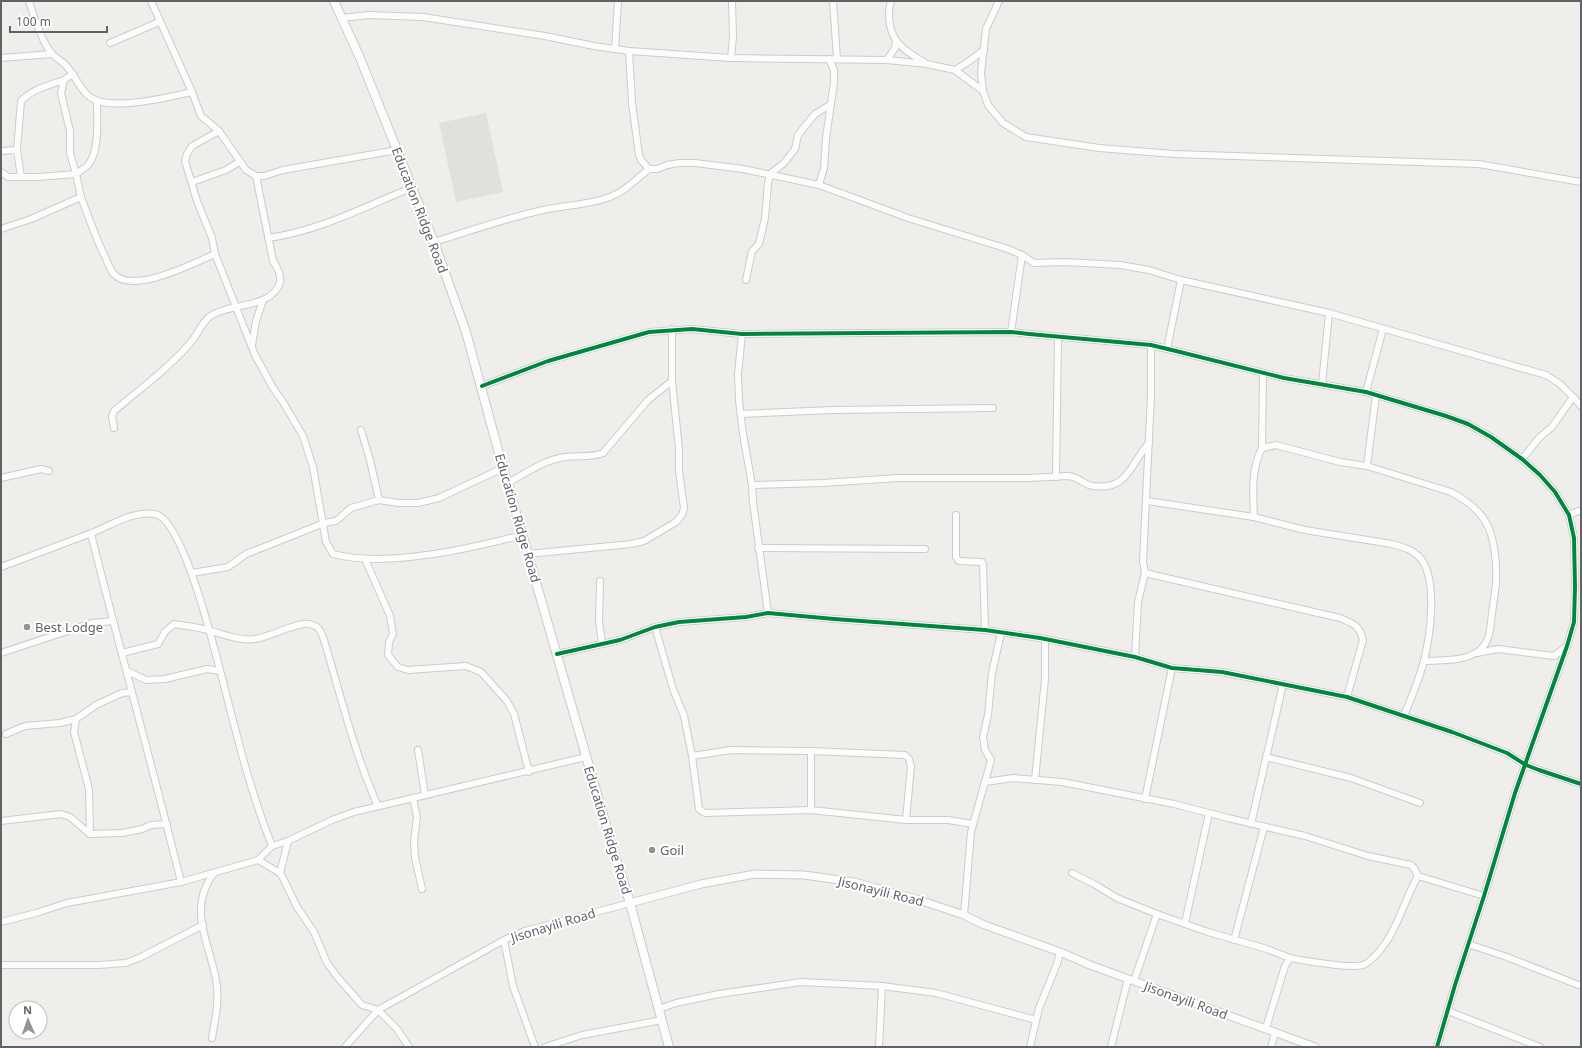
<svg xmlns="http://www.w3.org/2000/svg" width="1582" height="1048" font-family="'Noto Sans',sans-serif">
	<style>
		.education { fill: #e2e0da }
		.lines { fill: none; stroke-linecap: round; stroke-linejoin: round }
		.minor-casing { stroke: #cbcccc; stroke-width: 8 }
		.tertiary-casing { stroke: #cbcccc; stroke-width: 9 }
		.secondary-casing { stroke: #cacacb; stroke-width: 10 }
		.minor { stroke: #fdfcfc; stroke-width: 6 }
		.tertiary { stroke: #fdfcfc; stroke-width: 7 }
		.secondary { stroke: #fdfcfc; stroke-width: 8 }
		.cycleway-casing { stroke: #fff; stroke-width: 6 }
		.cycleway { stroke: #00873e; stroke-width: 4 }
		.poi-dot { fill: #919496; stroke: #fff; stroke-width: 1.5 }
		.labels { text-anchor: middle; stroke-width: 4; stroke-linejoin: round; paint-order: stroke }
		.street-label { font-size: 13px; fill: #5f6368; stroke: #fff }
		.poi-label { font-size: 13px; fill: #5f6368; stroke: #fff; text-anchor: start }
	</style>
	<rect width="100%" height="100%" fill="#efeeea"/>
	<polygon class="education" points="486,113 503,192 456,202 439,123"/>
	<g class="lines">
		<defs>
			<g id="minor">
				<path d="M 29,1 C 33,15 43,44 52,54 C 57,59 64,62 68,68 C 76,77 80,90 90,97 C 110,112 169,97 192,92"/>
				<polyline points="151,1 192,92 201,116 219,131 246,170 256,176 264,176 283,170 397,150"/>
				<polyline points="833,1 837,59"/>
				<path d="M 891,1 C 887,13 889,30 896,40 C 902,50 916,57 925,63"/>
				<polyline points="999,1 986,29 981,73 983,91 988,105 1003,123 1026,137 1099,148 1174,154 1479,164 1581,182"/>
				<polyline points="342,18 368,15 423,17 545,36 594,46 629,51 731,58 887,60 927,64 955,70 983,91"/>
				<polyline points="110,43 159,22"/>
				<polyline points="615,49 618,1"/>
				<polyline points="629,51 632,103 639,155 641,160 649,169"/>
				<polyline points="1,58 52,54"/>
				<polyline points="731,58 733,36 732,1"/>
				<polyline points="887,60 895,48 896,41"/>
				<polyline points="955,70 968,62 984,50"/>
				<path d="M 219,131 L 192,146 L 187,154 L 185,161 L 197,201 L 212,238 L 215,254 L 255,355 L 273,388 L 283,402 L 303,436 L 313,467 L 326,542 L 333,554 C 348,558 363,559 378,559 C 428,558 475,547 523,535"/>
				<polyline points="1,151 17,150"/>
				<polyline points="1,172 8,177 38,177 76,174 70,153 70,131 61,93 64,80 73,74"/>
				<path d="M 21,177 L 17,150 L 21,101 C 32,89 50,85 64,80"/>
				<polyline points="192,182 226,170 239,162"/>
				<polyline points="819,185 824,168 826,138 834,83 834,70 829,59"/>
				<path d="M 81,197 L 76,174 C 80,171 85,168 88,165 C 100,151 97,118 97,101"/>
				<path d="M 1,229 L 31,219 L 81,197 C 89,218 96,239 106,259 C 108,263 110,269 113,273 C 131,296 194,263 215,254"/>
				<path d="M 268,238 C 319,231 364,207 411,188"/>
				<path d="M 434,242 C 470,231 506,218 543,210 C 565,205 589,205 610,197 C 626,191 636,179 649,169 L 657,169 L 667,165 L 680,163 L 695,163 L 743,169 L 819,185 L 908,218 L 1008,249 L 1022,255 L 1011,332"/>
				<polyline points="1022,255 1034,263 1065,262 1120,265 1149,270 1181,280"/>
				<polyline points="746,280 752,251 759,244 765,218 768,183 770,174 784,163 795,149 798,135 815,114 830,105"/>
				<polyline points="742,334 738,374 739,401 743,434 752,485 753,502 768,613"/>
				<polyline points="252,345 256,321 263,300"/>
				<polyline points="1167,349 1181,280 1329,313 1546,375 1560,384 1573,397 1552,427 1539,438 1522,459"/>
				<polyline points="1322,384 1329,313"/>
				<polyline points="482,386 548,361 649,332 692,329 742,334 1011,332 1029,334 1151,345 1176,351 1284,378 1366,392 1446,416 1468,424 1491,437 1522,459 1540,475 1555,492 1569,515 1574,538 1575,587 1574,622 1567,646 1515,793 1484,896 1455,985 1437,1047"/>
				<polyline points="1366,392 1383,329"/>
				<polyline points="1573,397 1581,406"/>
				<polyline points="741,414 833,410 993,408"/>
				<path d="M 114,428 L 112,416 L 114,411 C 140,389 169,368 191,342 C 198,334 201,324 209,317 C 225,305 257,307 271,295 C 285,284 281,273 273,261 L 256,176"/>
				<polyline points="361,430 370,460 379,500"/>
				<polyline points="1262,448 1263,373"/>
				<polyline points="1367,466 1376,395"/>
				<polyline points="1056,477 1058,337"/>
				<polyline points="1,478 41,469 49,471"/>
				<path d="M 508,483 C 526,473 544,460 565,457 C 578,455 591,458 603,453 L 648,400 L 672,381"/>
				<path d="M 752,485 L 823,483 L 898,478 L 1029,478 L 1067,476 C 1078,476 1084,485 1093,486 C 1128,491 1130,464 1149,443"/>
				<path d="M 1147,501 L 1254,517 L 1305,530 L 1392,544 C 1403,547 1414,550 1421,559 C 1438,581 1430,636 1424,661 C 1419,680 1411,698 1404,716"/>
				<polyline points="956,515 956,557 959,561 982,562 983,564 985,630"/>
				<polyline points="1569,515 1581,510"/>
				<path d="M 1254,517 C 1253,493 1251,469 1262,448 L 1276,445 L 1340,462 L 1367,466 L 1451,492 C 1463,498 1478,509 1485,521 C 1495,536 1497,566 1496,583 C 1495,594 1493,604 1492,614 C 1490,627 1491,640 1480,650 C 1465,662 1441,660 1424,661"/>
				<path d="M 91,534 C 120,650 152,765 181,882"/>
				<polyline points="758,548 925,549"/>
				<polyline points="528,554 631,544 644,541 676,522 682,515 684,508 679,471 679,449 672,381 672,329"/>
				<polyline points="365,559 390,616 393,634 389,642 388,655 398,667 408,670 466,666 481,672 507,701 514,714 529,772"/>
				<path d="M 1,567 C 30,556 60,545 89,534 C 109,527 132,510 155,514 C 188,520 225,694 235,728 C 245,768 257,808 272,846"/>
				<polyline points="192,573 228,567 246,554 269,545 324,523 336,521 351,508 379,500 398,503 418,503 439,498 503,468"/>
				<path d="M 1145,573 L 1340,618 C 1354,624 1359,625 1363,640 L 1347,697"/>
				<polyline points="600,581 599,621 602,643"/>
				<polyline points="655,627 673,689 684,716 692,756 699,809 705,813 811,810 906,820 948,820 973,824"/>
				<polyline points="1,653 92,623 113,621"/>
				<path d="M 122,653 L 158,644 L 165,632 L 174,624 C 186,626 199,627 211,631 C 226,635 239,641 255,639 C 270,637 297,622 309,624 C 319,625 321,632 324,640 C 341,696 354,753 378,806"/>
				<polyline points="1477,653 1498,649 1554,656 1567,646"/>
				<polyline points="557,654 620,640 655,627 679,622 746,617 768,613 834,619 985,630 1040,638 1135,657 1172,668 1222,672 1347,697 1452,732 1507,753 1526,765 1539,770 1581,784"/>
				<polyline points="1135,657 1138,602 1145,573 1143,562 1151,395 1151,345"/>
				<polyline points="127,671 146,680 165,679 207,669 220,671"/>
				<polyline points="76,719 74,732 89,789 90,834"/>
				<polyline points="6,734 25,726 60,723 76,719 96,705 122,693 132,692"/>
				<polyline points="418,750 425,795"/>
				<polyline points="692,756 731,750 811,751 905,755 909,759 911,766 906,820"/>
				<polyline points="1266,757 1351,778 1420,803"/>
				<polyline points="1035,780 1045,679 1045,639"/>
				<polyline points="985,782 1013,778 1062,782 1174,804 1228,818 1305,836 1368,856 1411,865 1414,868 1418,876 1484,896"/>
				<polyline points="413,798 417,817 414,842 415,857 422,889"/>
				<polyline points="1145,799 1172,668"/>
				<polyline points="811,810 811,751"/>
				<polyline points="1,821 61,814 70,817 90,834 122,833 142,829 151,825 167,824"/>
				<polyline points="1251,824 1283,684"/>
				<polyline points="258,860 280,873 282,876 297,907 314,932 327,963 339,979 362,1005 378,1010 397,1029 409,1047"/>
				<polyline points="280,873 288,841"/>
				<polyline points="1072,873 1094,884 1117,898 1157,914 1208,932 1267,949 1290,958 1285,966 1266,1028"/>
				<polyline points="964,915 971,832 991,760 985,750 983,737 988,715 992,673 1001,633"/>
				<polyline points="1,922 36,913 67,903 181,882 258,860 272,846 288,841 332,820 354,812 586,757"/>
				<polyline points="1185,923 1209,813"/>
				<polyline points="504,940 513,986 535,1047"/>
				<polyline points="1234,940 1264,827"/>
				<polyline points="1468,944 1507,957 1581,986"/>
				<path d="M 1290,958 C 1307,961 1348,969 1363,965 C 1367,964 1371,960 1375,956 C 1398,932 1402,904 1418,876"/>
				<polyline points="1,965 98,965 126,963 141,957 203,925"/>
				<polyline points="1134,981 1157,914"/>
				<polyline points="659,1009 676,1003 719,994 801,982 882,986 936,993 1036,1020"/>
				<polyline points="1448,1011 1540,1047"/>
				<path d="M 212,1038 C 215,1019 220,1000 216,980 C 212,954 195,922 203,895 C 205,887 209,880 214,873"/>
				<polyline points="345,1047 378,1010 504,940 525,931 630,903"/>
				<polyline points="545,1047 582,1035 662,1020"/>
				<polyline points="879,1047 882,986"/>
				<polyline points="1030,1047 1039,1008 1057,964 1060,952"/>
				<polyline points="1111,1047 1128,979"/>
				<polyline points="1271,1047 1275,1033"/>
			</g>
			<polyline id="tertiary" points="630,903 701,884 755,874 804,875 854,882 916,899 964,915 982,924 1060,952 1090,965 1315,1047"/>
			<polyline id="secondary" points="334,1 360,58 434,242 466,332 503,468 610,839 630,903 669,1047"/>
		</defs>
		<use href="#minor" class="minor-casing"/>
		<use href="#tertiary" class="tertiary-casing"/>
		<use href="#secondary" class="secondary-casing"/>
		<use href="#minor" class="minor"/>
		<use href="#tertiary" class="tertiary"/>
		<use href="#secondary" class="secondary"/>
		<defs>
			<g id="cycleway">
				<polyline points="482,386 548,361 649,332 692,329 742,334 1011,332 1029,334 1151,345 1176,351 1284,378 1366,392 1446,416 1468,424 1491,437 1522,459 1540,475 1555,492 1569,515 1574,538 1575,587 1574,622 1567,646 1515,793 1484,896 1455,985 1437,1047"/>
				<polyline points="557,654 620,640 655,627 679,622 746,617 768,613 834,619 985,630 1040,638 1135,657 1172,668 1222,672 1347,697 1452,732 1507,753 1526,765 1539,770 1581,784"/>
			</g>
		</defs>
		<use href="#cycleway" class="cycleway-casing"/>
		<use href="#cycleway" class="cycleway"/>
	</g>
	<g class="poi-dot">
		<circle cx="27" cy="627" r="4"/>
		<circle cx="652" cy="850" r="4"/>
	</g>
	<g class="labels">
		<g class="street-label">
			<text transform="translate(420 210) rotate(69)" y="5">Education Ridge Road</text>
			<text transform="translate(518 518) rotate(74)" y="5">Education Ridge Road</text>
			<text transform="translate(608 830) rotate(73)" y="5">Education Ridge Road</text>
			<text transform="translate(881 891) rotate(14)" y="5">Jisonayili Road</text>
			<text transform="translate(553 925) rotate(-17)" y="5">Jisonayili Road</text>
			<text transform="translate(1186 1000) rotate(20)" y="5">Jisonayili Road</text>
		</g>
		<g class="poi-label">
			<text x="35" y="632">Best Lodge</text>
			<text x="660" y="855">Goil</text>
		</g>
	</g>
	<rect width="1582" height="1048" fill="none" stroke="#5f6368" stroke-width="4"/>
	<g transform="translate(28 1020) rotate(358)"><circle r="19" fill="#ffffff" stroke="#bfc1c3"/>
	<path d="M0-3L7 15L0 10L-7 15Z" fill="#919496"/>
	<text y="-6" font-size="11" font-weight="bold" text-anchor="middle" fill="#5f6368">N</text>
	</g>
	<path d="M10 26v6h97v-6" fill="none" stroke="#5f6368" stroke-width="2"/>
	<text x="16" y="26" font-size="12" fill="#5f6368" stroke="#ffffff" stroke-width="3" paint-order="stroke">100 m</text>
</svg>
